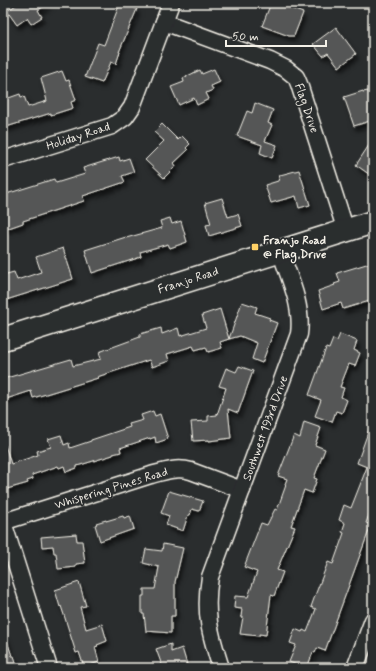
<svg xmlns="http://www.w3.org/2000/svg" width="376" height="671" font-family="Mynerve,sans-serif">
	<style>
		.building { fill: #555756; stroke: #f4f1e8; filter: url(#shadow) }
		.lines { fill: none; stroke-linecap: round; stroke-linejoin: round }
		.street-casing { stroke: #f4f1e8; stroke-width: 19 }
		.secondary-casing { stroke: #f4f1e8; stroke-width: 25 }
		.street { stroke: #2a2d2e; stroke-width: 16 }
		.secondary { stroke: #2a2d2e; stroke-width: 22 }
		.poi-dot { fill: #ffd166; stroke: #2a2d2e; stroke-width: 1.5 }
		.labels { text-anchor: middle; stroke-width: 3.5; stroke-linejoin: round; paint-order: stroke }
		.street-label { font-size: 12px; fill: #f4f1e8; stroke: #2a2d2e }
		.poi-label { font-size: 12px; font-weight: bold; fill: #f4f1e8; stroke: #2a2d2e; text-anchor: start }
	</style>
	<defs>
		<filter id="shadow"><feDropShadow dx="2.5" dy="4.5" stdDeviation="2" flood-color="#0009"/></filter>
	</defs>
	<rect width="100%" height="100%" fill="#2a2d2e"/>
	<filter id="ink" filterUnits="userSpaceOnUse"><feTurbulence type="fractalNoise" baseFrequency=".025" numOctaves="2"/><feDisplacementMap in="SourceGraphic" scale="8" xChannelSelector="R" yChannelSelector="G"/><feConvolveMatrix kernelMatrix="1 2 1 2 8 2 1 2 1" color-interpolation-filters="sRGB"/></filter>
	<g filter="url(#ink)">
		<g class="building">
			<polygon points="19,3 50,3 38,10 42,17 31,24 27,18 17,25 7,11"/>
			<polygon points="120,3 123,3 137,9 119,52 120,52 116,64 111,62 102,83 85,77 98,43 104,45"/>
			<polygon points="271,3 277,3 303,13 294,36 289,36 262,26"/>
			<polygon points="336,27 356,54 339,67 328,53 323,56 313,44"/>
			<polygon points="214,69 220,82 211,86 213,90 206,93 209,99 197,105 194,98 179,105 171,87 184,82 183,78 200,70 202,74"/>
			<polygon points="62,71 66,81 69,80 76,100 71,102 73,108 51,115 51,113 3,128 3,100 20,94 21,97 24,96 28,107 47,101 41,78"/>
			<polygon points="363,91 363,92 368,91 373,105 373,120 354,126 344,97"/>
			<polygon points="255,103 273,110 268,123 272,125 265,141 277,145 272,158 260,153 262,145 237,136 247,111 252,113"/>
			<polygon points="162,124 178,140 182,136 190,144 186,148 188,150 174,163 176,166 164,178 145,160 164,141 154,132"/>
			<polygon points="373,139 373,177 356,165"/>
			<polygon points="119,157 120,161 129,158 134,172 122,176 125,182 83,196 84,201 23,221 23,223 3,230 3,195 54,179 56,183 85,174 83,168"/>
			<polygon points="299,170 310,205 299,208 296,196 271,203 265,185 278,181 280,175"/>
			<polygon points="222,198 228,217 238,214 242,226 209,236 206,225 211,224 205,203"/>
			<polygon points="170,218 172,224 181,221 187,242 170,248 168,244 140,252 141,257 92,273 85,250 126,237 126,238 162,228 160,221"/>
			<polygon points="63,248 73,279 3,301 3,275 14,272 17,280 41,272 36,257"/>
			<polygon points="373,262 373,300 343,309 341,303 323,309 318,291 335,285 334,284 340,282 337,273"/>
			<polygon points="242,302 257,307 255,313 270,318 269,320 277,323 262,363 252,359 257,343 240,336 229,339"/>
			<polygon points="220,309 229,339 220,342 222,348 208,352 206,347 195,350 193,346 167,354 169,361 152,367 149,360 97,377 98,378 33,398 31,391 3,400 3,379 71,359 73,366 101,359 99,352 140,337 140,334 161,328 162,334 178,328 180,336 206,328 202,315"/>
			<polygon points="340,334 357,341 354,350 360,353 355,366 349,364 340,387 344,388 341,397 347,400 342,413 336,411 332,422 315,416 321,400 309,395 326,348 329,349 333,339 337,341"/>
			<polygon points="239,366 253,371 238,413 228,409 231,438 209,441 209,440 193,441 191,422 208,421 208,416 217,415 226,388 219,386 226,368 236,372"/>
			<polygon points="153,411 155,416 160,414 168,439 156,443 155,437 150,439 150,438 120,448 121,452 113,454 113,455 77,466 77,468 66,472 64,466 59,468 58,466 32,475 33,479 27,481 28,483 7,489 6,488 3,489 3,446 5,445 11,464 38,455 37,451 51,447 48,439 61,435 64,445 69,443 70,448 91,441 91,440 130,427 129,424 143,420 141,415"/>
			<polygon points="372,421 373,421 373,504 366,523 371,525 325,651 317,648 315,653 313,652 307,668 305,668 289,662 296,645 290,643 295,629 302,632 303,630 307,632 316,609 311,607 316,593 328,562 333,564 344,533 342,532 345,523 339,520 344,505 351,508 367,467 357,463"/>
			<polygon points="304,422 321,428 315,445 325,449 314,478 317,479 312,493 304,490 291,526 295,527 277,570 283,572 274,596 271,595 266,635 259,634 259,636 240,634 243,617 241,617 242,609 234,608 235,596 248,597 257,572 244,567 261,523 267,525 275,509 277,510 286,485 285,484 287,479 278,476 294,435 300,438"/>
			<polygon points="169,491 203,501 199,511 192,509 190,515 188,515 183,531 166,525 169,516 161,513"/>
			<polygon points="123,516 124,518 130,516 134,529 100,541 95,525 97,524 96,523 106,520 106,521"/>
			<polygon points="76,534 77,541 82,541 85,563 76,564 76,567 58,569 56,553 54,553 53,546 42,547 41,537"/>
			<polygon points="163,544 183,548 175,582 175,616 171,616 171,633 146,631 144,614 142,614 142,596 144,596 144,589 155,589 159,567 143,563 146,549 162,551"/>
			<polygon points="79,582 86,606 80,607 86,629 102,624 107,641 97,645 98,646 95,647 99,662 84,667 79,652 76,653 65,618 61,606 60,607 55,590"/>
			<polygon points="3,635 5,635 12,656 14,656 18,668 3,668"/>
			<polygon points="171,644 171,652 182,648 188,668 163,668 156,649"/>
		</g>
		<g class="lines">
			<defs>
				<g id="street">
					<polyline points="164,22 270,61 286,69 296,77 299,84 346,231"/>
					<polyline points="3,160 112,126 125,117 132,107 171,3"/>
					<path d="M 3,522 L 151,475 C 165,471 177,467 191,471 L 242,490"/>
					<polyline points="3,522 49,668"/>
					<path d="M 221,668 C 210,634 204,613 210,577 L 299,334 C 303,306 289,277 280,251"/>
					<polyline points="355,668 373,620"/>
				</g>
				<polyline id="secondary" points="3,339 373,222"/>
			</defs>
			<use href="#street" class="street-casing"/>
			<use href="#secondary" class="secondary-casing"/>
			<use href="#street" class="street"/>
			<use href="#secondary" class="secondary"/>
		</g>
	</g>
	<rect class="poi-dot" x="251" y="243" width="8" height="8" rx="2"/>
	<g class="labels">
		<g class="street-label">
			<text transform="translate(307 108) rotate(71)" y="4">Flag Drive</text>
			<text transform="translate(78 136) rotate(-18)" y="4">Holiday Road</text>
			<text transform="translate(188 280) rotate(-18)" y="4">Franjo Road</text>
			<text transform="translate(265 428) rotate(-70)" y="4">Southwest 193rd Drive</text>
			<text transform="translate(111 488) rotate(-17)" y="4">Whispering Pines Road</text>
		</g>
		<g class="poi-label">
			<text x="263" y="244">Franjo Road<tspan x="263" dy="14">@ Flag Drive</tspan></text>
		</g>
	</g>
	<rect width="376" height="671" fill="none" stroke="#2a2d2e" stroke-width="16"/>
	<rect x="8" y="8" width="360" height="655" fill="none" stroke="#f4f1e8" stroke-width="1.5" filter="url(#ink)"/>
	<path d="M226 40v6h100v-6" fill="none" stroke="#f4f1e8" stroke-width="2"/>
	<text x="232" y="40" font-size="12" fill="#f4f1e8" stroke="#2a2d2e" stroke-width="3" paint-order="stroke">50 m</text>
</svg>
